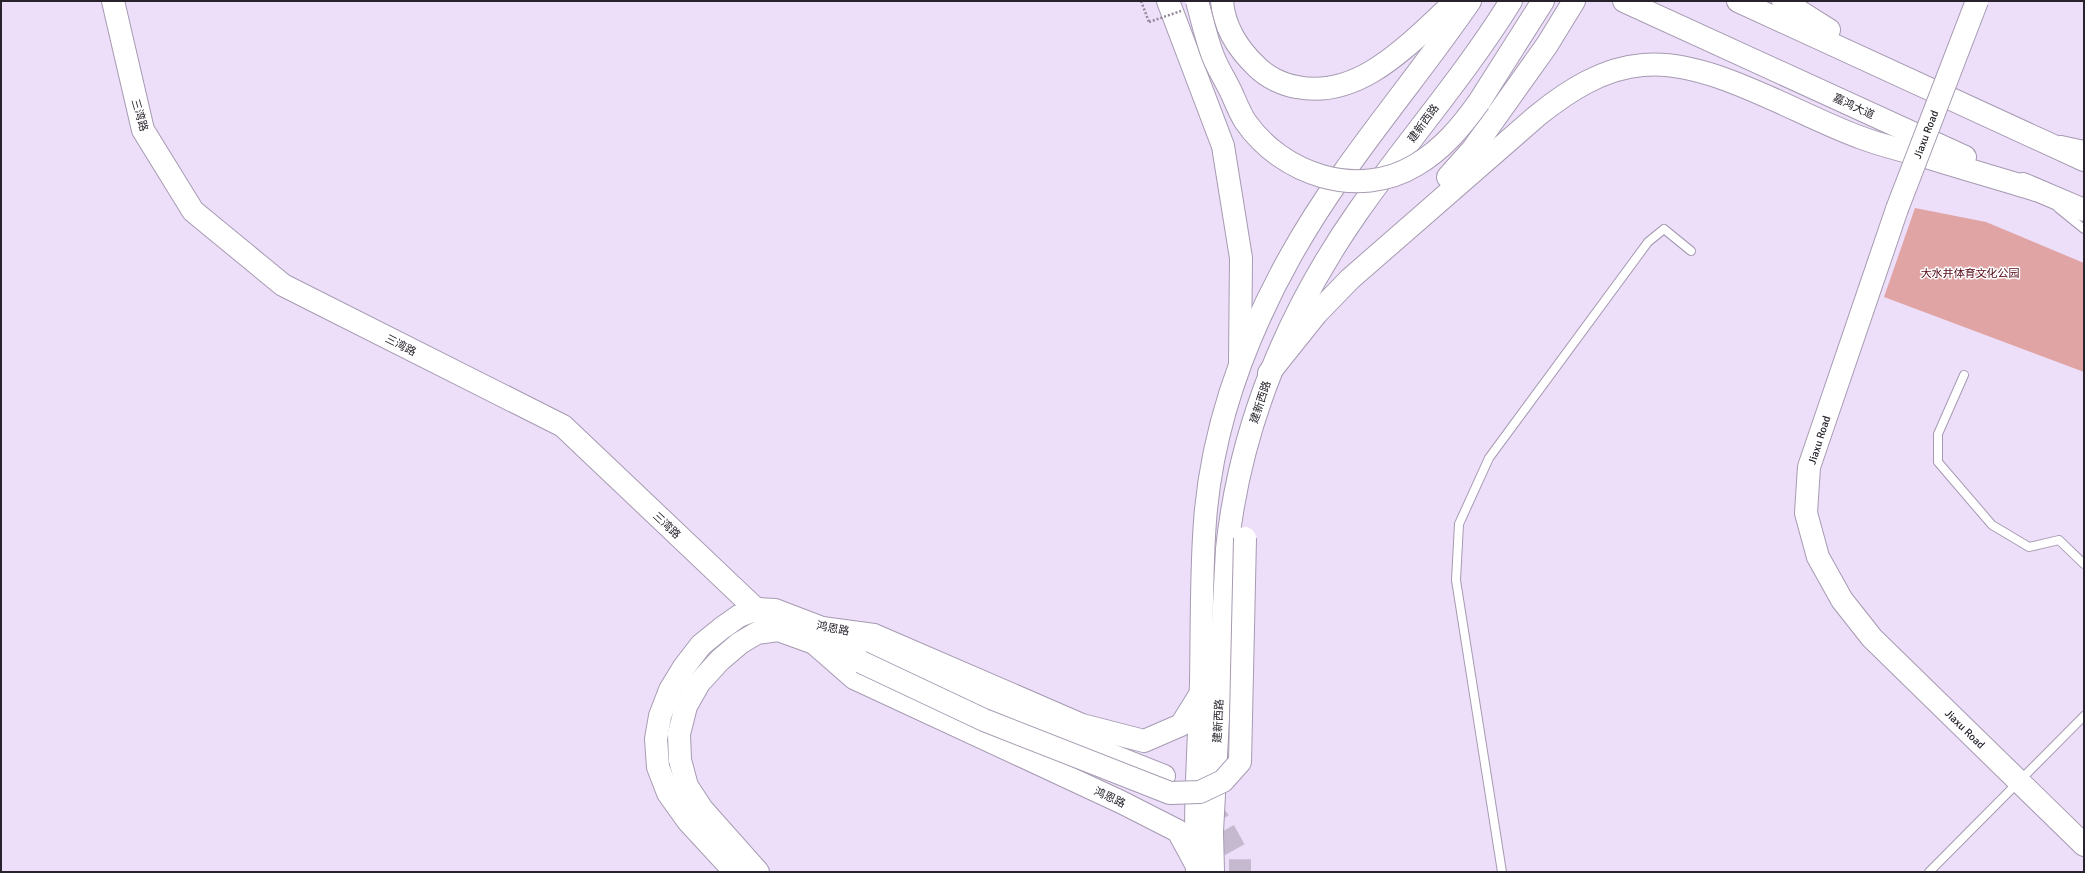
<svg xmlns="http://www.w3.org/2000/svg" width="2085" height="873" font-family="Signika,'Noto Sans SC',sans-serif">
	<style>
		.green { fill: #e0a4a5 }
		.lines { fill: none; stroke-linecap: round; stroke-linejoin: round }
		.primary-tunnel { stroke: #c5b9d0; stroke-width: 22; stroke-dasharray: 22 11; stroke-linecap: butt }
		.lane-casing { stroke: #a69ab2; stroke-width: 10 }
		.secondary-casing { stroke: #a69ab2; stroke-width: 24 }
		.primary-casing { stroke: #a69ab2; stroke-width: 24 }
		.highway-casing { stroke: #a69ab2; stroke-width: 24 }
		.path { stroke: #93899b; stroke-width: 2.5; stroke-dasharray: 2 2; stroke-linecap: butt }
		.lane { stroke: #fff; stroke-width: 8 }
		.secondary { stroke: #fff; stroke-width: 22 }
		.primary { stroke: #fff; stroke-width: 22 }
		.highway { stroke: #fff; stroke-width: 22 }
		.secondary-bridge-casing { stroke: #a69ab2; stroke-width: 24; stroke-linecap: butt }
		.primary-bridge-casing { stroke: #a69ab2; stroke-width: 24; stroke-linecap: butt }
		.highway-bridge-casing { stroke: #a69ab2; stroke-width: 24; stroke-linecap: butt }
		.path-bridge { stroke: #93899b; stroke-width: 2.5; stroke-dasharray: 2 2; stroke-linecap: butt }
		.secondary-bridge { stroke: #fff; stroke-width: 22 }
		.primary-bridge { stroke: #fff; stroke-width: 22 }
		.highway-bridge { stroke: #fff; stroke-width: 22 }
		.labels { text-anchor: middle; stroke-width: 3; stroke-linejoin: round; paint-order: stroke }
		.street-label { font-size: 11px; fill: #27222b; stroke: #fff }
		.park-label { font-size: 11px; fill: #530816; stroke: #fff }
	</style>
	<rect width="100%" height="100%" fill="#eddff9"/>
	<polygon class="green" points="1915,208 1986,222 2084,263 2084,372 1884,297"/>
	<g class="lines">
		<polyline class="primary-tunnel" points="1202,807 1218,819 1240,859 1240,872"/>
		<defs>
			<g id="lane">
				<polyline points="2061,140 2084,145"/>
				<polyline points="2058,208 2084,229"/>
				<polyline points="1964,375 1938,434 1938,462 1992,525 2029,547 2059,540 2084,564"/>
				<polyline points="1502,872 1456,580 1459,524 1489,458 1648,242 1664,229 1691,251"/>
				<polyline points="1929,872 2084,716"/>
			</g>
			<g id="secondary">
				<polyline points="113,1 143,130 193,211 283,285 563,426 778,630"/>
				<path id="s1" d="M 1897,209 L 1809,467 L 1806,513 L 1818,557 L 1842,600 L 1872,638 L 2084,845"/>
				<polyline points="735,872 688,821 668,793 658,767 656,739 660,716 670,690 684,667 701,645 722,628 739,616 757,609 775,610 822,628 874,635 1082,725 1144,741 1181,725 1201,693"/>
				<polyline points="758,872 702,809 687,786 680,760 679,734 686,706 699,683 720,660 740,643 757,633 778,630 814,643 854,678 1121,802 1178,831 1197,866"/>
			</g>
			<g id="primary">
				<polyline points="822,628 1051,731 1164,776"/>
				<polyline points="814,643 861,662"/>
				<path d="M 1197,872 C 1194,809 1199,746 1201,682 C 1202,629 1201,574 1205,521 C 1212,427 1245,338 1290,257 C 1341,165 1411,87 1470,1"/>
				<path d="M 1213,872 L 1212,832 L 1227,549 C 1240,426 1288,311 1359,210 C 1408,140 1466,74 1511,1"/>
			</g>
			<g id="highway">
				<polyline points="1168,1 1223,146 1241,258 1240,362"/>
				<path d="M 1222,1 C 1224,27 1238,49 1257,67 C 1267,77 1283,85 1297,87 C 1362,100 1412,40 1456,1"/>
				<polyline points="1624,1 1965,157"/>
				<polyline points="1738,1 2084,160"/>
				<polyline points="1783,1 1829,30"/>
				<polyline points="1479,102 1543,1"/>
				<polyline points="1448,177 1473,149 1547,45 1574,1"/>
				<polyline points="2023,184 2084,210"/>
				<path d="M 1269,373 L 1317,313 L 1350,279 L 1538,115 C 1568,91 1603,68 1643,65 C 1710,58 1799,116 1862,138 C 1881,145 1900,150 1920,155 C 1958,167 1997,178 2036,190"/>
			</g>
		</defs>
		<use href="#lane" class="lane-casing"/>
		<use href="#secondary" class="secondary-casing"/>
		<use href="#primary" class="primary-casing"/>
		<use href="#highway" class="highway-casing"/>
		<polyline class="path" points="1141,1 1149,22"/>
		<use href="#lane" class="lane"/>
		<use href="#secondary" class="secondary"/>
		<use href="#primary" class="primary"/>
		<use href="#highway" class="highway"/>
		<defs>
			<g id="secondary-bridge">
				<path id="s2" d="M 1897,209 L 1977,1"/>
			</g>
			<polyline id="primary-bridge" points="861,662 984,720 1170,793 1200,792 1223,781 1240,762 1245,538"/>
			<path id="highway-bridge" d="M 1197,1 C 1202,19 1206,38 1213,56 C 1218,69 1226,81 1232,94 C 1236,103 1240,113 1245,121 C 1282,175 1358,200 1416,165 C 1443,149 1461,127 1479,102"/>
		</defs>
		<use href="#secondary-bridge" class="secondary-bridge-casing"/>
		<use href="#primary-bridge" class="primary-bridge-casing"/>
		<use href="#highway-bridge" class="highway-bridge-casing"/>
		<polyline class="path-bridge" points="1149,22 1181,11"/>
		<use href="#secondary-bridge" class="secondary-bridge"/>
		<use href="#primary-bridge" class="primary-bridge"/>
		<use href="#highway-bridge" class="highway-bridge"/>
	</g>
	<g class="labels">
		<g class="street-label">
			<text transform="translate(1854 106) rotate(25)" y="4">嘉鸿大道</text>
			<text transform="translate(140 115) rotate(74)" y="4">三湾路</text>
			<text transform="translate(1423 123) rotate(-54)" y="4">建新西路</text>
			<text dy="4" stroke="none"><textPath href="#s2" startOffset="80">Jiaxu Road</textPath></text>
			<text transform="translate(401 345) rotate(27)" y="4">三湾路</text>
			<text transform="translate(1260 402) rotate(-72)" y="4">建新西路</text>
			<text transform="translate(1819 440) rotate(-72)" y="4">Jiaxu Road</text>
			<text transform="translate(667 525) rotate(43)" y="4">三湾路</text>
			<text transform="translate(833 628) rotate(11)" y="4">鸿恩路</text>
			<text transform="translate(1218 721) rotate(-87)" y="4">建新西路</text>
			<text dy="4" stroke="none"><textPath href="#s1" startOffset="592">Jiaxu Road</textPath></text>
			<text transform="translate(1110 797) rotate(25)" y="4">鸿恩路</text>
		</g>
		<g class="park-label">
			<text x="1970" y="277">大水井体育文化公园</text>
		</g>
	</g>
	<rect width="2085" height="873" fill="none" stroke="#27222b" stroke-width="4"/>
</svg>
